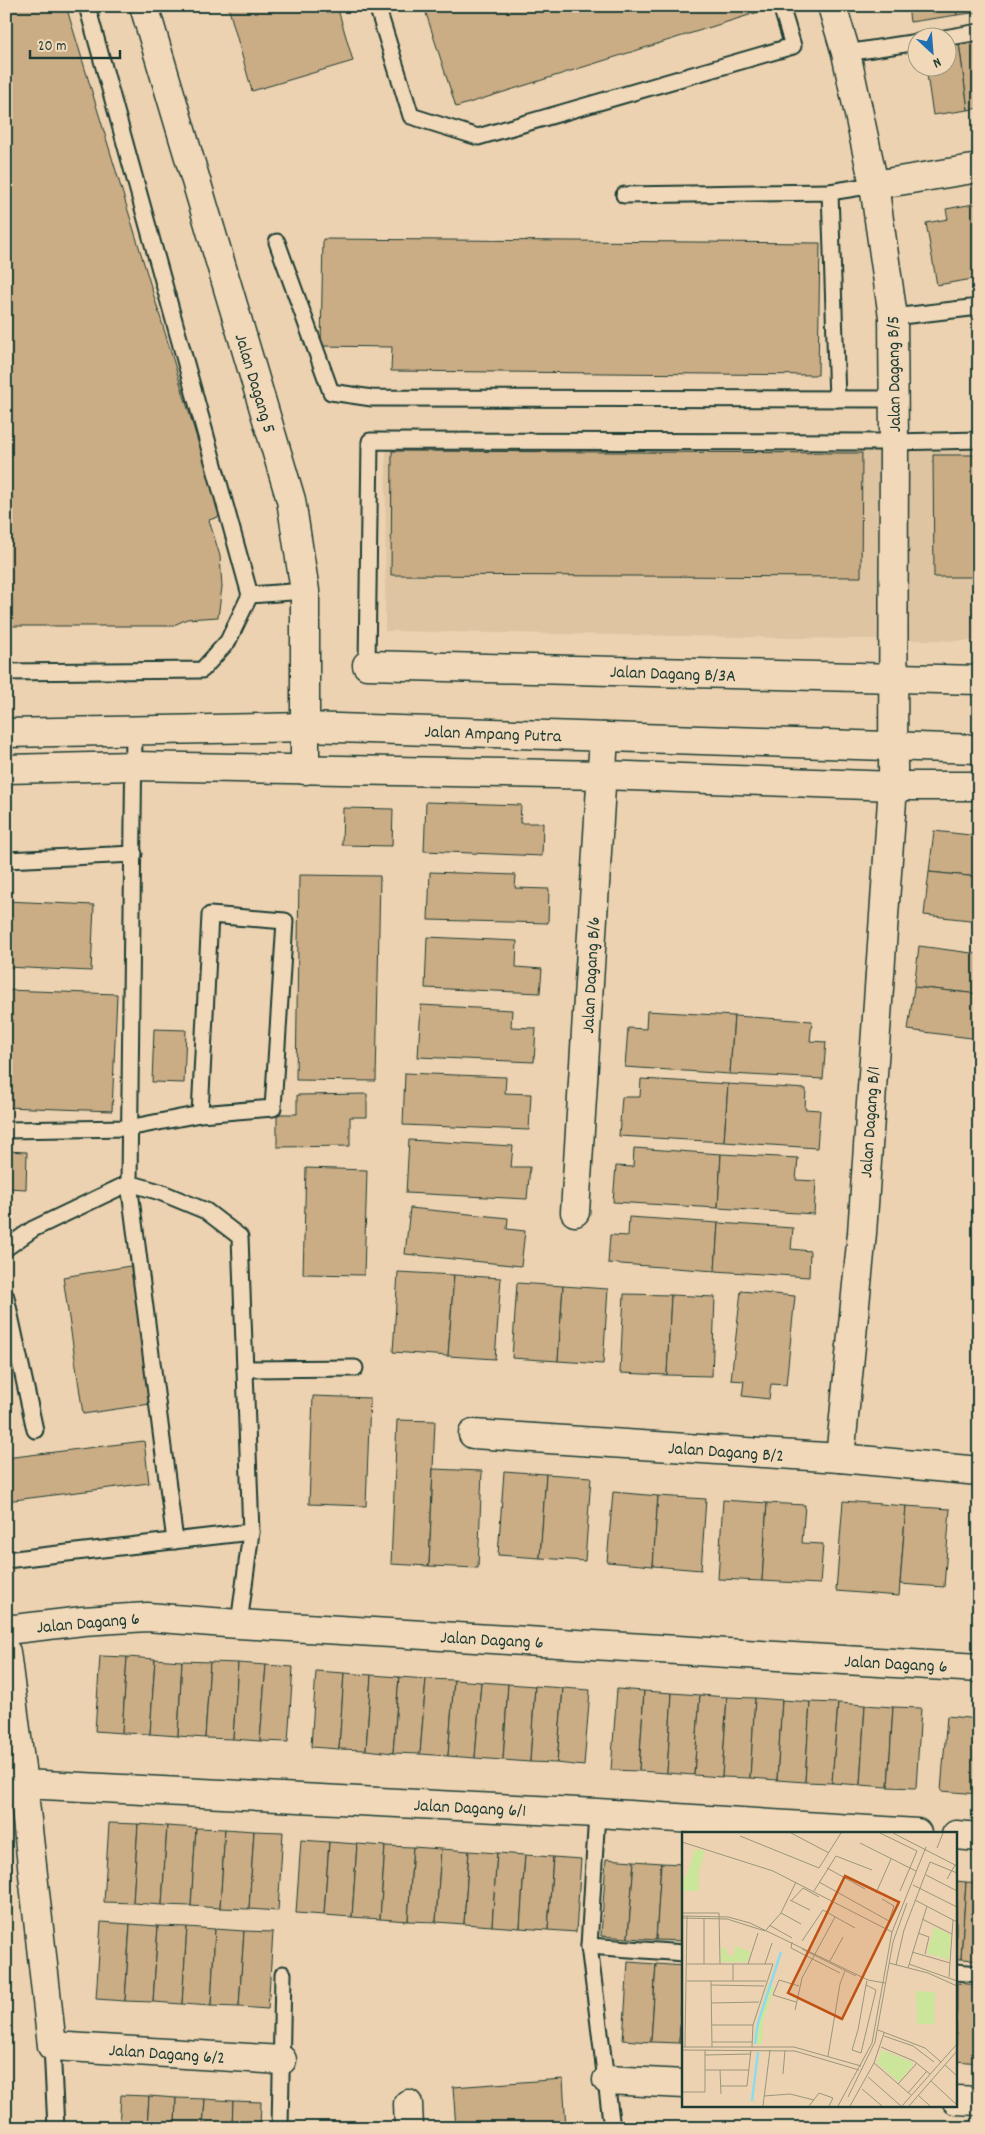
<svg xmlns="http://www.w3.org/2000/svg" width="985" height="2134" font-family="Dekko,sans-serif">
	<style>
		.built { fill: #dec4a1 }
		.building { fill: #caac85; stroke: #1f3d34 }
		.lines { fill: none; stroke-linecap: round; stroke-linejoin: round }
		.service-casing { stroke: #1f3d34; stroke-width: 19 }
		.minor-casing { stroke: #1f3d34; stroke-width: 31 }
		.tertiary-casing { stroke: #1f3d34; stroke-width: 31 }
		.service { stroke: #f0d8b8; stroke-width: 15 }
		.minor { stroke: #f0d8b8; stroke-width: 28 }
		.tertiary { stroke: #f0d8b8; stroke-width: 28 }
		.labels { text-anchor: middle; stroke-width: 4.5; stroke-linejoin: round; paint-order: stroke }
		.street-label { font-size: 18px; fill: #1f3d34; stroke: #f0d8b8 }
		.inset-river { fill: none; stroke: #8edbed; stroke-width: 2.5 }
		.inset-road { fill: none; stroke: #9a967e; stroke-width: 1 }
		.view { fill: #c05314; fill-opacity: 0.15; stroke: #c05314; stroke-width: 2.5 }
		.inset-edge { fill: none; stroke: #1f3d34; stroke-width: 2.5 }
	</style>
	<rect width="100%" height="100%" fill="#ecd2b0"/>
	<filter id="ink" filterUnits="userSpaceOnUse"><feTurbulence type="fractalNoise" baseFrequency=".02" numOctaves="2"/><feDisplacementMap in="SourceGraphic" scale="10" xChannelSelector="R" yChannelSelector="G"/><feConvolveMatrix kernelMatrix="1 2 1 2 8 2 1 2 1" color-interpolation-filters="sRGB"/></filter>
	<g filter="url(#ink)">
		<polygon class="built" points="386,446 979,448 979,641 385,631"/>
		<g class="building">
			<polygon points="6,6 66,6 199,445 205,443 221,516 209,520 220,556 222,587 218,617 187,619 172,626 6,626"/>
			<polygon points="228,6 337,6 353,61 252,91"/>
			<polygon points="439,6 760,6 762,11 456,107 425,10"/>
			<polygon points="908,6 956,6 957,15 910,22"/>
			<polygon points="956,6 979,6 979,12 957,15"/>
			<polygon points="979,33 979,108 968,110 958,36"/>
			<polygon points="958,36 968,110 933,115 926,68 948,68 948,38"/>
			<polygon points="979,203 979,278 937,285 926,223 948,219 946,209"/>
			<polygon points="323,239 820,243 818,375 391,371 392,347 321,346"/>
			<polygon points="976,315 979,315 979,335"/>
			<polygon points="392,451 862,453 861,577 391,575"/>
			<polygon points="933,455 979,455 979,577 934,577"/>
			<polygon points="426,802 521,805 520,823 543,823 542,856 424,851"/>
			<polygon points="343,808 393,809 392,846 342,845"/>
			<polygon points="934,831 979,836 979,877 929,872"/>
			<polygon points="430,872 516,875 515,888 549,889 548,923 428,920"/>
			<polygon points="929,872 979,877 979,921 924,915"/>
			<polygon points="299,875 380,876 376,1081 296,1080"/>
			<polygon points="6,901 94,905 91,971 6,967"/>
			<polygon points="427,937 517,941 516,967 542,969 540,993 425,988"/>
			<polygon points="919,946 979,954 979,994 914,987"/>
			<polygon points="914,987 979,994 979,1039 908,1030"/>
			<polygon points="6,990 117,994 112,1111 6,1107"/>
			<polygon points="421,1005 512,1010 511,1027 536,1028 534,1062 418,1057"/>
			<polygon points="647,1011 734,1016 730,1074 625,1067 628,1028 646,1029"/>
			<polygon points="734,1016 812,1021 810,1041 826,1042 823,1079 730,1074"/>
			<polygon points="154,1029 186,1030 184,1083 152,1082"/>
			<polygon points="405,1073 506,1077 505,1093 531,1094 529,1130 403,1125"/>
			<polygon points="641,1079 728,1084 724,1142 619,1136 622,1097 640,1097"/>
			<polygon points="728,1084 806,1089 805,1109 820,1110 817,1148 724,1142"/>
			<polygon points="367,1094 367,1117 350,1117 350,1146 277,1147 277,1114 297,1114 297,1095"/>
			<polygon points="409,1140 513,1146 511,1167 530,1167 527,1199 406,1193"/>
			<polygon points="634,1148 721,1154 718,1208 613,1202 616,1166 633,1167"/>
			<polygon points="6,1151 27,1152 26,1189 6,1188"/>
			<polygon points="721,1154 798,1158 796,1180 816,1181 814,1214 718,1208"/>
			<polygon points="306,1168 367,1170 364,1275 303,1274"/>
			<polygon points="410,1208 508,1218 507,1229 525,1231 521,1266 405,1254"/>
			<polygon points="629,1217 718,1223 715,1271 608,1263 610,1235 628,1236"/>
			<polygon points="718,1223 793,1228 791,1249 810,1251 809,1277 715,1271"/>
			<polygon points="136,1265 157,1403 83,1414 63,1277"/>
			<polygon points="398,1272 454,1275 448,1356 393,1352"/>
			<polygon points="454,1275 501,1278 495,1359 448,1356"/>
			<polygon points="517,1283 563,1286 558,1361 512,1358"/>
			<polygon points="563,1286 608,1289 603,1364 558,1361"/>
			<polygon points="741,1291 795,1296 786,1385 771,1384 769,1399 742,1396 744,1381 731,1380"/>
			<polygon points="624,1294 671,1295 667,1375 620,1373"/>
			<polygon points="671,1295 715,1297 712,1376 667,1375"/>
			<polygon points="313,1396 370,1398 366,1506 309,1504"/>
			<polygon points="397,1420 435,1421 429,1566 391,1564"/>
			<polygon points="144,1441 149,1483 6,1501 6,1458"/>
			<polygon points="433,1469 482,1471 478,1568 429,1566"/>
			<polygon points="504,1471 546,1474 540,1558 498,1555"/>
			<polygon points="546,1474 591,1477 585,1561 540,1558"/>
			<polygon points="613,1492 658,1496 653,1566 607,1562"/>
			<polygon points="658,1496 706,1499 701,1570 653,1566"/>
			<polygon points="723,1500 767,1503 762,1581 718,1579"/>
			<polygon points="843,1501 906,1506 899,1596 836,1591"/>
			<polygon points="767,1503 805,1505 802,1543 823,1544 820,1584 762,1581"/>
			<polygon points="906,1506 950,1509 944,1587 900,1584"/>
			<polygon points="100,1656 127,1657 122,1733 95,1731"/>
			<polygon points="127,1657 155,1659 150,1734 122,1733"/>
			<polygon points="155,1659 182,1661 178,1736 150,1734"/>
			<polygon points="182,1661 210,1662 205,1738 178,1736"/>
			<polygon points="210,1662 238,1663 233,1739 205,1738"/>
			<polygon points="238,1663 266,1665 260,1741 233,1739"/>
			<polygon points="266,1665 293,1667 288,1742 260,1741"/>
			<polygon points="316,1671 344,1673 339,1749 311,1747"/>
			<polygon points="344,1673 371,1675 366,1750 339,1749"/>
			<polygon points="371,1675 399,1677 393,1753 366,1750"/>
			<polygon points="399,1677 426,1679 420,1754 393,1753"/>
			<polygon points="426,1679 454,1680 448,1756 420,1754"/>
			<polygon points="454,1680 481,1682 475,1758 448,1756"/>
			<polygon points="481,1682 508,1684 503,1760 475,1758"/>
			<polygon points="508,1684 535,1686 530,1762 503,1760"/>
			<polygon points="535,1686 563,1688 557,1763 530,1762"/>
			<polygon points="563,1688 590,1690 584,1766 557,1763"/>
			<polygon points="617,1689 644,1691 639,1771 611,1770"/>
			<polygon points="644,1691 672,1693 667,1773 639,1771"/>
			<polygon points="672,1693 700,1695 694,1775 667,1773"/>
			<polygon points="700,1695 727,1697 722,1777 694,1775"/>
			<polygon points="727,1697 755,1698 750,1778 722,1777"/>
			<polygon points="755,1698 782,1700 777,1780 750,1778"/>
			<polygon points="782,1700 810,1702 805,1782 777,1780"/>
			<polygon points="810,1702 838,1703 832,1783 805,1782"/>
			<polygon points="838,1703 865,1705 860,1785 832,1783"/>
			<polygon points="865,1705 893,1707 888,1787 860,1785"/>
			<polygon points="893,1707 921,1708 916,1788 888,1787"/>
			<polygon points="947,1716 979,1719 979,1794 941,1791"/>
			<polygon points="109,1823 138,1824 133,1903 104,1902"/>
			<polygon points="138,1824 167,1826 162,1905 133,1903"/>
			<polygon points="167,1826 196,1828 191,1906 162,1905"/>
			<polygon points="196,1828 225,1829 220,1908 191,1906"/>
			<polygon points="225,1829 254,1831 249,1909 220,1908"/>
			<polygon points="254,1831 283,1832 278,1911 249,1909"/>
			<polygon points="301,1840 329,1842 324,1915 296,1913"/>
			<polygon points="329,1842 357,1844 352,1917 324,1915"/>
			<polygon points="357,1844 385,1846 380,1919 352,1917"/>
			<polygon points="385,1846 413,1847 408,1921 380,1919"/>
			<polygon points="413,1847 441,1849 436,1922 408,1921"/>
			<polygon points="441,1849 469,1851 464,1924 436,1922"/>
			<polygon points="469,1851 497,1853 492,1926 464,1924"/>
			<polygon points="497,1853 525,1855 520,1928 492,1926"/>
			<polygon points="525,1855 553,1857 548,1930 520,1928"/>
			<polygon points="553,1857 581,1859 576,1932 548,1930"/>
			<polygon points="606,1859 634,1861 628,1938 601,1936"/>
			<polygon points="634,1861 661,1863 656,1940 628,1938"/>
			<polygon points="661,1863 684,1864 684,1941 656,1940"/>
			<polygon points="956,1881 966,1882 961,1959 956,1959"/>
			<polygon points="966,1882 979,1883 979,1960 961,1959"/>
			<polygon points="101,1922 130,1924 125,2001 96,1999"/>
			<polygon points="130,1924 158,1926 153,2002 125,2001"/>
			<polygon points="158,1926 187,1927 182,2004 153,2002"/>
			<polygon points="187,1927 215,1929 211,2006 182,2004"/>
			<polygon points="215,1929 244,1931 239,2007 211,2006"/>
			<polygon points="244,1931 273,1932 268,2009 239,2007"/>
			<polygon points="628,1962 656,1964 651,2042 623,2040"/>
			<polygon points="656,1964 684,1966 679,2043 651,2042"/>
			<polygon points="684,1966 684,2044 679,2043"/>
			<polygon points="957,1983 979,1985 979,2063 956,2061"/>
			<polygon points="563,2079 566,2128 456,2128 453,2087"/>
			<polygon points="121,2095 149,2096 147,2128 119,2128"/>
			<polygon points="149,2096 176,2098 175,2128 147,2128"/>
			<polygon points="176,2098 205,2099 203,2128 175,2128"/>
			<polygon points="205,2099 233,2101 232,2128 203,2128"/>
			<polygon points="233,2101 261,2102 260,2128 232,2128"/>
		</g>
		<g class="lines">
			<defs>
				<g id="service">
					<polyline points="377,6 411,116 478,137 793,46 781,6"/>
					<polyline points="944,38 979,32"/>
					<polyline points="846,53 918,42"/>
					<polyline points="830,192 874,185"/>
					<polyline points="624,195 830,192 837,399"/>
					<polyline points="277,242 331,392 372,398 894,399"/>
					<polyline points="893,317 979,307"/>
					<polyline points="250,595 305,591"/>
					<polyline points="367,665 370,441 894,442 979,440"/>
					<polyline points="6,672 202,670 228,641 250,595 87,6"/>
					<polyline points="134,730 129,1183 160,1192 206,1211 240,1237 251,1532 239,1624"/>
					<polyline points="6,860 134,854"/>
					<polyline points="6,1130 128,1128 200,1114 273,1108 285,921 210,915 200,1114"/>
					<polyline points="6,1248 33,1229 129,1183 175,1541"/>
					<polyline points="6,1297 35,1430"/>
					<polyline points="245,1369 355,1368"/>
					<polyline points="6,1560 251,1532"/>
					<polyline points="597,1813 589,1946 612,2128"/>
					<polyline points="589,1946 684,1953"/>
					<polyline points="956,1972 979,1974"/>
					<polyline points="52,2046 56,2128"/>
					<polyline points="280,2128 283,1974"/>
				</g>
				<g id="minor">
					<polyline points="144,6 291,500 305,591 305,770"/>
					<polyline points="832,6 846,53 874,185 893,317 894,442 893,786 862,1233 840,1458"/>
					<polyline points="874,185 979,168"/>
					<polyline points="367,665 979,680"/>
					<polyline points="575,1212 604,737"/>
					<polyline points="473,1434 840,1458 979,1471"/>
					<polyline points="6,1630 83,1621 147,1617 239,1624 979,1668"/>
					<polyline points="6,1652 23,1784 52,2046 282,2060"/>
					<polyline points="23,1784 597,1813 917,1833"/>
					<polyline points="956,1835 979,1837"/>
					<polyline points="607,2080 684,2084"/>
					<polyline points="956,2100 979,2101"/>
					<polyline points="408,2104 409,2128"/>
				</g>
				<g id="tertiary">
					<polyline points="6,733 306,727 979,749"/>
					<polyline points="6,769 134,766 602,775 893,786 979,786"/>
				</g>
			</defs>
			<use href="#service" class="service-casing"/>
			<use href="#minor" class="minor-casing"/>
			<use href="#tertiary" class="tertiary-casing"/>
			<use href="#service" class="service"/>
			<use href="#minor" class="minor"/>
			<use href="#tertiary" class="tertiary"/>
		</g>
	</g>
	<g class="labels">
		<g class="street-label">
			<text transform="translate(893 374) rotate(-91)" y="6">Jalan Dagang B/5</text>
			<text transform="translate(256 383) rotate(73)" y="6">Jalan Dagang 5</text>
			<text transform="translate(673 673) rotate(2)" y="6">Jalan Dagang B/3A</text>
			<text transform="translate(493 733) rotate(2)" y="6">Jalan Ampang Putra</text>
			<text transform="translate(590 975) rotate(-87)" y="6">Jalan Dagang B/6</text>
			<text transform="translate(869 1122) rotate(-86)" y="6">Jalan Dagang B/1</text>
			<text transform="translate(726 1451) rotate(4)" y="6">Jalan Dagang B/2</text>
			<text transform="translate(88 1622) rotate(-5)" y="6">Jalan Dagang 6</text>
			<text transform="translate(492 1639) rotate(3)" y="6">Jalan Dagang 6</text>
			<text transform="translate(896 1663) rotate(3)" y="6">Jalan Dagang 6</text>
			<text transform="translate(470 1807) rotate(3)" y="6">Jalan Dagang 6/1</text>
			<text transform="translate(167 2053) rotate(4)" y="6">Jalan Dagang 6/2</text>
		</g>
	</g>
	<g transform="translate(682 1832)">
		<rect width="275" height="275" fill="#ecd2b0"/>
		<path d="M 13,17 L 23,19 L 17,40 L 17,59 L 0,59 L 0,45 L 4,45 ZM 252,95 L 269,103 L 267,128 L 245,121 ZM 53,114 L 69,120 L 65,130 L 39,130 L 39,116 L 44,115 L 46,124 L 52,123 ZM 86,153 L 92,155 L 81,190 L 80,212 L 73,212 L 75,191 ZM 234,159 L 253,160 L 252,192 L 235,192 ZM 200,218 L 230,230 L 231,233 L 217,250 L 195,231 Z" fill="#cbe59b"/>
		<path class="inset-river" d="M 73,212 L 76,191 L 99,120M 70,269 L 76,220"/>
		<path class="inset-road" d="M 109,1 L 147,21M 198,1 L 235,19 L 218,59M 211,1 L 275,34M 58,4 L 137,36 L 159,1M 0,10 L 91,39 L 210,100M 178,11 L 234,39M 255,16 L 261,1M 145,36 L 183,57M 244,43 L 275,59M 265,47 L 273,33M 137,50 L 207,89M 231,53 L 275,75M 132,59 L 154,24 L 190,38M 194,61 L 209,27M 200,67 L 212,74 L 204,98M 108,68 L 128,78M 233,68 L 275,90M 109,69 L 121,56 L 137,65M 0,81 L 37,81 L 38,132M 99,81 L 119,92M 0,84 L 46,85 L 68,91 L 186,148 L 203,151M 0,86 L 45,87 L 83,99M 240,87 L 270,102M 87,93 L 110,106M 84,98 L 99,81 L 114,50M 236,101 L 247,105 L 243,122M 120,109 L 141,78 L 173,96M 110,110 L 109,116 L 158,141M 120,117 L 174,144M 230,120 L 268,131M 148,129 L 161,105M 207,131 L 246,141 L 275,154M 5,132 L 91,132 L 71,193 L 70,215M 22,132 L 22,86M 66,132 L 76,101M 83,132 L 90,111M 227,132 L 275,149M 214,133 L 222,98 L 248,30 L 275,41M 226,136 L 245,74M 267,145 L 271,88M 5,149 L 84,149M 29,149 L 30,215M 51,149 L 51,132M 29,153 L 82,154M 184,153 L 194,158 L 179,221 L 170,218 L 176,198 L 184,153 L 185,149M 114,170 L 91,163 L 97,148 L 117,154M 29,171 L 77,170M 113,178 L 120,146 L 153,85M 30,193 L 71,193M 196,198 L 243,216 L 259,230M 202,204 L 231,214 L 252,230M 30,210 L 70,210M 0,215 L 112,215 L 179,234M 3,215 L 5,84M 199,215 L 232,229 L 248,242M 0,218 L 113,219 L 177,238M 23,223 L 69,222M 146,224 L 158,152 L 163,139M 192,231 L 229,263M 263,233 L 275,244M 23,238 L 67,238M 38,238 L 39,262M 101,242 L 103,218M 186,245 L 219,274M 249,249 L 275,273M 216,252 L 235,231M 39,254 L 65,254 L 69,218M 180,257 L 200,274M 0,260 L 23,260 L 23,218M 226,261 L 245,239M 236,263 L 248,274M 82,264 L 108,262 L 132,268M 166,265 L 193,210 L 211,110 L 225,71M 81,274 L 88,218M 127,274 L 137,261 L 151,266 L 147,274M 156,274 L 190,211 L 210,100 L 244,15M 168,274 L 192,231 L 202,201M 220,274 L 275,212M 227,274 L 275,219"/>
		<path class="view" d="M 163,44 L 217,70 L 160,187 L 106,161 Z"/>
		<rect width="275" height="275" class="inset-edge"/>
	</g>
	<rect width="985" height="2134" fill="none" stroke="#f0d8b8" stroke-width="25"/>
	<rect x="12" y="12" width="960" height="2109" fill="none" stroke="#1f3d34" stroke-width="2" filter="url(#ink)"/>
	<g transform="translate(932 52) rotate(154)"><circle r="24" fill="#f0d8b8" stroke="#9c9a83"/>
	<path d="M0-4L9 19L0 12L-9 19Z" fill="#1f6fb2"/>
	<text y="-8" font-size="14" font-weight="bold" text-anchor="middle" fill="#1f3d34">N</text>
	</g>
	<path d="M30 50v8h90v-8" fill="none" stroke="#1f3d34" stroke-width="2.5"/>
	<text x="38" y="50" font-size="15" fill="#1f3d34" stroke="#f0d8b8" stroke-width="4" paint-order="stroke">20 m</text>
</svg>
